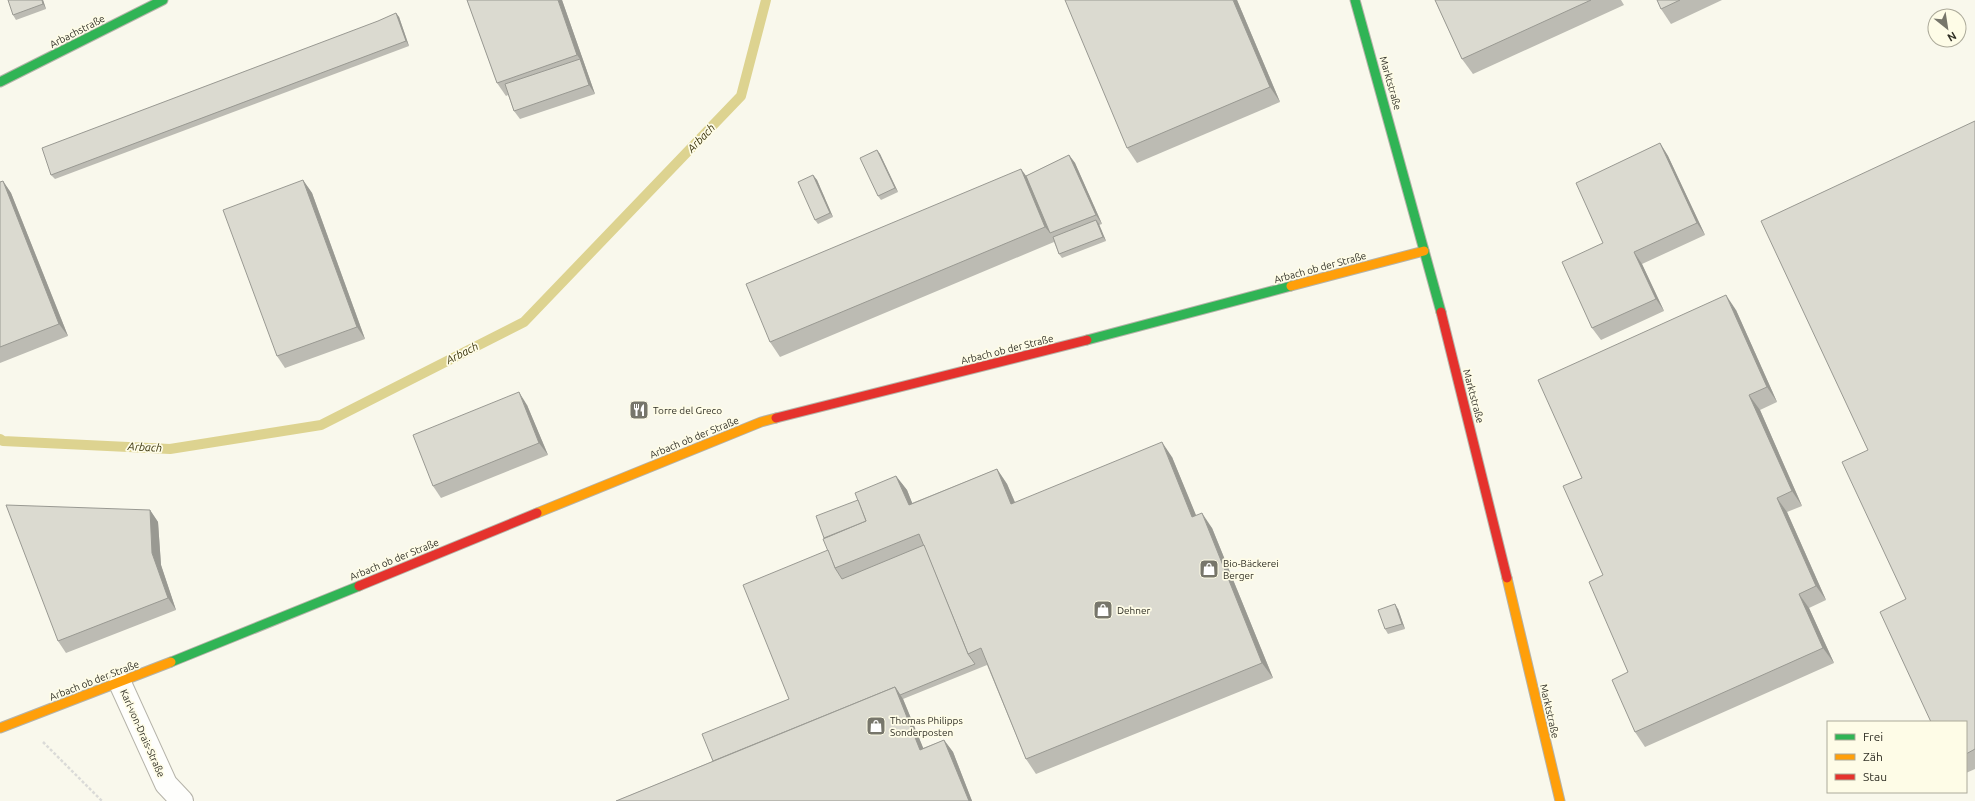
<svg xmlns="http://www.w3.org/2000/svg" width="1975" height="801" font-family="Ubuntu,sans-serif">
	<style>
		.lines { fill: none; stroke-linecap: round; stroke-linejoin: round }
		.stream { stroke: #ddd390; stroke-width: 10 }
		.street-casing { stroke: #b5b3a9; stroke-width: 24 }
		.fast-casing { stroke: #b5b3a9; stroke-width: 11 }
		.slow-casing { stroke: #b5b3a9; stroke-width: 11 }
		.jam-casing { stroke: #b5b3a9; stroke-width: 11 }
		.path { stroke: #dbdbd8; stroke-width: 2.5; stroke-dasharray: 3 2; stroke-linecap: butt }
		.street { stroke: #fefefc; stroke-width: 22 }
		.fast { stroke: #30b455; stroke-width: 9 }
		.slow { stroke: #ff9f0a; stroke-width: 9 }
		.jam { stroke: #e5322d; stroke-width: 9 }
		.wall { fill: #bcbbb3 }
		.shaded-wall { fill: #999992 }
		.building { fill: #dbdad0; stroke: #999992 }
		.labels { text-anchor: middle; stroke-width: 3.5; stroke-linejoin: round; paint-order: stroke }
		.street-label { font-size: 10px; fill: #313026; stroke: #fefce7 }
		.poi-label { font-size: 10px; fill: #313026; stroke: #fefce7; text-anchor: start }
		.water-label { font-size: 11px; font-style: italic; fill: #39330b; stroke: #fefce7 }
	</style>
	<rect width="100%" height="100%" fill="#f9f8ec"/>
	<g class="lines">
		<polyline class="stream" points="0,439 3,441 170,449 321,425 524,322 741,96 766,0"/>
		<defs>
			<polyline id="street" points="120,683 166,784 182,801"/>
			<g id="fast">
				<polyline points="1355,0 1441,312"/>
				<polyline points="0,82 163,0"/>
				<polyline points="1087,340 1291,286"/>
				<polyline points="171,662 359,586"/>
			</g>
			<g id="slow">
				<polyline points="1291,286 1424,251"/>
				<polyline points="537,513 761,422 776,418"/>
				<polyline points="1507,578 1560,801"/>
				<polyline points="0,728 171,662"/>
			</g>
			<g id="jam">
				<polyline points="1441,312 1507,578"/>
				<polyline points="776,418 1087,340"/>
				<polyline points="359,586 537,513"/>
			</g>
		</defs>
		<use href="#street" class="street-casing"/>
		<use href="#fast" class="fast-casing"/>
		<use href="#slow" class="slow-casing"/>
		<use href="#jam" class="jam-casing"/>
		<polyline class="path" points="43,742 102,801"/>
		<use href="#street" class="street"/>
		<use href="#fast" class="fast"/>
		<use href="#slow" class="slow"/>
		<use href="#jam" class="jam"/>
	</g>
	<g class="wall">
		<polygon points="43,0 46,9 16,20 13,15"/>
		<polygon points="467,0 562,0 595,94 520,119 514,111 508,95 506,96 497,83"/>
		<polygon points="1237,0 1280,102 1137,163 1127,148"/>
		<polygon points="1435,0 1621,0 1624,5 1473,74 1462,59"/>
		<polygon points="1657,0 1722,0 1671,24 1661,9"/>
		<polygon points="396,13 399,17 409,46 55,179 51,175"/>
		<polygon points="1975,121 1975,769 1966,773 1966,722 1906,599 1868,450"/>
		<polygon points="1660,143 1668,156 1705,235 1642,264 1664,311 1601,340 1592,328 1603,243"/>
		<polygon points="877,150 880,154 898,192 881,200 878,196"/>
		<polygon points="1069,155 1075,163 1102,224 1099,225 1106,241 1062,258 1059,254 1054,242 780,357 770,342 1021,169 1026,176"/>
		<polygon points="813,175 817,180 833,217 818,224 815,220"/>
		<polygon points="303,180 312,193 365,339 285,368 277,356"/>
		<polygon points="3,181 11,193 68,336 0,363 0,182"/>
		<polygon points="1736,310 1777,402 1760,410 1802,506 1787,512 1826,600 1809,608 1834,663 1645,747 1635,732 1628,672 1603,575 1582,478"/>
		<polygon points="527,405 548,455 441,498 433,486"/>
		<polygon points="1172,457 1196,516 1212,528 1273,678 1036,774 1026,759 987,665 903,699 923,748 944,740 953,752 972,801 616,801 713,761 789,699 828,550 824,538 858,500 896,476 907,490 912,503 997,469 1007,484 1015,502"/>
		<polygon points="150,510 158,522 161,565 176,610 66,653 58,641"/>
		<polygon points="1398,609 1405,629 1388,634 1385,629"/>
	</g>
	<g class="shaded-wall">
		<polygon points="42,0 43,0 46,9 43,4"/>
		<polygon points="558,0 562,0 595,94 589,85 580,59 577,55"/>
		<polygon points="1233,0 1237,0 1280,102 1270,87"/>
		<polygon points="396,13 399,17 409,46 406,41"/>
		<polygon points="1660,143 1668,156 1705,235 1697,223"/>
		<polygon points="877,150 880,154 898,192 895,188"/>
		<polygon points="1069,155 1075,163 1102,224 1096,215"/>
		<polygon points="1021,169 1032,184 1050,233 1045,227"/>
		<polygon points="813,175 817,180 833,217 830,213"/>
		<polygon points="303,180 312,193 365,339 357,327"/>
		<polygon points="3,181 11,193 68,336 59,324"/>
		<polygon points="1096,220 1099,224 1106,241 1103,237"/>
		<polygon points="1634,252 1642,264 1664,311 1656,299"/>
		<polygon points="1726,295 1736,310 1777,402 1767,387"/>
		<polygon points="519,392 527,405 548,455 539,443"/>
		<polygon points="1749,395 1760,410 1802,506 1792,491"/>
		<polygon points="1162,442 1172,457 1203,532 1192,517"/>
		<polygon points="997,469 1007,484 1022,519 1011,504"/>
		<polygon points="896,476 907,490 919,520 909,505"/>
		<polygon points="1777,498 1787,512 1826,600 1816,586"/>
		<polygon points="150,510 158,522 161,565 176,610 168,598 152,553"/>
		<polygon points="1202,513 1212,528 1273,678 1262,663"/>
		<polygon points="1799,594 1809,608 1834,663 1823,648"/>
		<polygon points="1395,604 1398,609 1405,629 1402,624"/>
		<polygon points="895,687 903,699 929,762 920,750"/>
		<polygon points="944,740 953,752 972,801 969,801"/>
	</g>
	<g class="building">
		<polygon points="8,0 42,0 43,4 13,15"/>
		<polygon points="467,0 558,0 577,55 497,83"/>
		<polygon points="1065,0 1233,0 1270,87 1127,148"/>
		<polygon points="1435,0 1591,0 1462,59"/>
		<polygon points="1657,0 1680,0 1661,9"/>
		<polygon points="396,13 406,41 51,175 42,148 378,21"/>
		<polygon points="580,59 589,85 514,111 505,84"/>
		<polygon points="1975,121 1975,749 1966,754 1966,722 1931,722 1880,612 1906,599 1842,462 1868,450 1761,221"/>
		<polygon points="1660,143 1697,223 1634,252 1656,299 1592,328 1562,262 1603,243 1576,183"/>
		<polygon points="877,150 895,188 878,196 860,158"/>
		<polygon points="1069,155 1096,215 1050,233 1026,176"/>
		<polygon points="1021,169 1045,227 770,342 746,284"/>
		<polygon points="813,175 830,213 815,220 798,182"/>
		<polygon points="303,180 357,327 277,356 223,210"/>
		<polygon points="3,181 59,324 0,347 0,182"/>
		<polygon points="1096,220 1103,237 1059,254 1053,237"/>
		<polygon points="1726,295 1767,387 1749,395 1792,491 1777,498 1816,586 1799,594 1823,648 1635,732 1612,680 1628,672 1589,582 1603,575 1563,486 1582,478 1538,380"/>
		<polygon points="519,392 539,443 433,486 413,435"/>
		<polygon points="1162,442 1192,517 1202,513 1262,663 1026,759 981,648 968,654 919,534 835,568 823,539 866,521 855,493 896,476 909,505 997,469 1011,504"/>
		<polygon points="858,500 866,521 824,538 816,516"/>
		<polygon points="6,505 150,510 152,553 168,598 58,641"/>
		<polygon points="924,545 968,654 975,664 900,695 895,687 713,761 702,734 789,699 743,585 828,550 835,568 842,579"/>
		<polygon points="1395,604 1402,624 1385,629 1378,610"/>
		<polygon points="895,687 920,750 944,740 969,801 616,801"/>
	</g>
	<defs>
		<symbol id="restaurant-square" viewBox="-11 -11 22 22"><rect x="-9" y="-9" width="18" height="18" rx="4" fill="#77766b" stroke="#fefce7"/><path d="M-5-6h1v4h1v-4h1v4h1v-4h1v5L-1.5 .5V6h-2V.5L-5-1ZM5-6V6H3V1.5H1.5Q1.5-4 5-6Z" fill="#fff"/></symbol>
		<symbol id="shop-square" viewBox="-11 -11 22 22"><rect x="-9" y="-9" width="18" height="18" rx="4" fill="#77766b" stroke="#fefce7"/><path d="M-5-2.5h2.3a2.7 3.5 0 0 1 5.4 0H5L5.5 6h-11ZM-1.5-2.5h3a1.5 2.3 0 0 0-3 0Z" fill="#fff"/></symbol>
	</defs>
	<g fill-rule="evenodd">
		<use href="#restaurant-square" x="628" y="399" width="22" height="22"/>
		<use href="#shop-square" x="1198" y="558" width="22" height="22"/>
		<use href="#shop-square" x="1092" y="599" width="22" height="22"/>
		<use href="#shop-square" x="865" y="715" width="22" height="22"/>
	</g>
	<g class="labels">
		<g class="street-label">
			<text transform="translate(77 31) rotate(-27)" y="4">Arbachstraße</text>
			<text transform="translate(1391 83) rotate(74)" y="4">Marktstraße</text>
			<text transform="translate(1320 267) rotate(-15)" y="4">Arbach ob der Straße</text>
			<text transform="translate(1007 349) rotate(-14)" y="4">Arbach ob der Straße</text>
			<text transform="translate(1474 396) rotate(75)" y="4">Marktstraße</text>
			<text transform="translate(694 437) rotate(-22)" y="4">Arbach ob der Straße</text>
			<text transform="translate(394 559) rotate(-22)" y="4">Arbach ob der Straße</text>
			<text transform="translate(94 680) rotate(-21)" y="4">Arbach ob der Straße</text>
			<text transform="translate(1550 711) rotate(77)" y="4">Marktstraße</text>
			<text transform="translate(143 733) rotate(66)" y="4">Karl-von-Drais-Straße</text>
		</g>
		<g class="poi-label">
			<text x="653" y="414">Torre del Greco</text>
			<text x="1223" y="567">Bio-Bäckerei<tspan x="1223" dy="12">Berger</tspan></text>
			<text x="1117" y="614">Dehner</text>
			<text x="890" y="724">Thomas Philipps<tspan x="890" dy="12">Sonderposten</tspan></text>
		</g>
		<g class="water-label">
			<text transform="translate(701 138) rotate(-46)" y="4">Arbach</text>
			<text transform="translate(462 353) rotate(-27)" y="4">Arbach</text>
			<text transform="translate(145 447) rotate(3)" y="4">Arbach</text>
		</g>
	</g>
	<rect x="1827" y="721" width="140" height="72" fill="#fefce7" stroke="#acaa9a"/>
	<rect x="1835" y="734" width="20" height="6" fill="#30b455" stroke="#acaa9a"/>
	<text x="1863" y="741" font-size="12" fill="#313026">Frei</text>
	<rect x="1835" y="754" width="20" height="6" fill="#ff9f0a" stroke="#acaa9a"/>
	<text x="1863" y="761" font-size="12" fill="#313026">Zäh</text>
	<rect x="1835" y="774" width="20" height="6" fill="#e5322d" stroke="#acaa9a"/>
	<text x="1863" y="781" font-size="12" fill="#313026">Stau</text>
	<g transform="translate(1947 28) rotate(150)"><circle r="19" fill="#fefce7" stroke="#acaa9a"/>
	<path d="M0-3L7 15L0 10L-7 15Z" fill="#77766b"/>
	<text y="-6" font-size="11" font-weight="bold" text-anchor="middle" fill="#313026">N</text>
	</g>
</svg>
